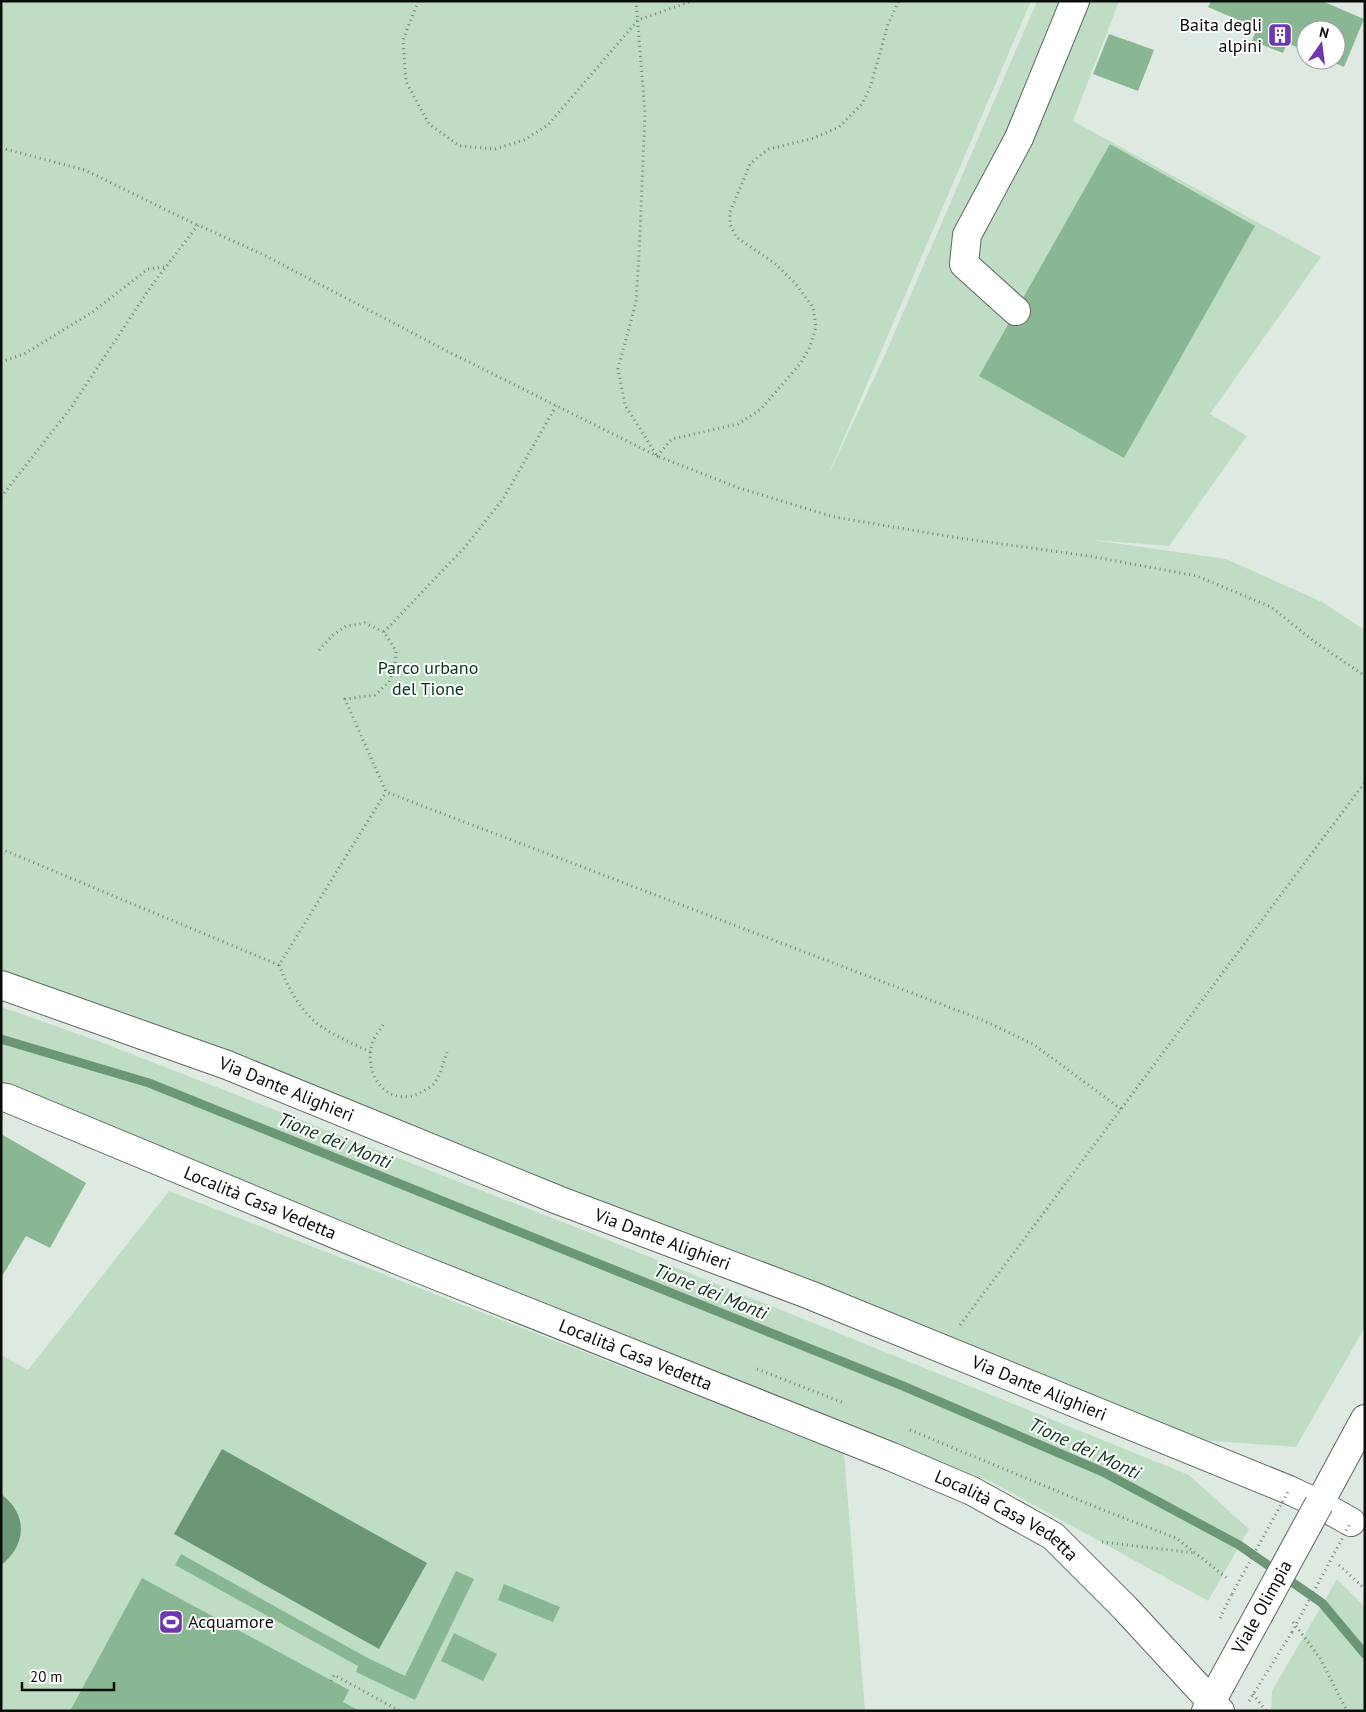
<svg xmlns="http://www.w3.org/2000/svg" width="1366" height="1712" font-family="'PT Sans',sans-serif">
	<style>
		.green { fill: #bfddc5 }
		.water { fill: #6b9776 }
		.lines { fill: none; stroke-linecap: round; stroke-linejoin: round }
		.stream { stroke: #6b9776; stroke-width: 9 }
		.building { fill: #89b794 }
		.street-casing { stroke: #5e6860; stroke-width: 30 }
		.secondary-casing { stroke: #5e6860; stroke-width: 30 }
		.path { stroke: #7a827b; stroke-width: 3; stroke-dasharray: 1 4; stroke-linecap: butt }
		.street { stroke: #fff; stroke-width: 28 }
		.secondary { stroke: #fff; stroke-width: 28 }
		.secondary-bridge-casing { stroke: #5e6860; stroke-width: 30; stroke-linecap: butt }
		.path-bridge { stroke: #7a827b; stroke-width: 3; stroke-dasharray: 1 4; stroke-linecap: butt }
		.secondary-bridge { stroke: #fff; stroke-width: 28 }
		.labels { text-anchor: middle; stroke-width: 4; stroke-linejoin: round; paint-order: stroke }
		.poi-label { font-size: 18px; fill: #0a0d0a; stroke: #fff; text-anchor: end }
		.park-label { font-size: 18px; fill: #003817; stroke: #fff }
		.street-label { font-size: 18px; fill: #0a0d0a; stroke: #fff }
		.water-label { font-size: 19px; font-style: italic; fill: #0e321b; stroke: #fff }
	</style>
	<rect width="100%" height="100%" fill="#deeae1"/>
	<g class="green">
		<polygon points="1,1 1031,1 826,480 884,357 1037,1 1119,1 1073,121 1321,257 1210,414 1247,436 1169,546 1092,540 1226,559 1322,602 1365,630 1365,1327 1296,1447 1199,1440 1,974"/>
		<polygon points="1,1007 98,1041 593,1234 1189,1475 1249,1529 1208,1601 994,1483 196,1163 1,1082"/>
		<polygon points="169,1191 844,1453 865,1711 1,1711 1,1355 28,1370"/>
		<polygon points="1337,1579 1365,1607 1365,1711 1271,1711 1272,1691"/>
	</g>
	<g class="water">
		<polygon points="222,1449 427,1563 379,1649 174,1534"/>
		<path d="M 1,1494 C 28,1514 27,1545 1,1565 Z"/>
	</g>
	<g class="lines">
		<polyline class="stream" points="1,1039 149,1083 903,1386 1103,1472 1239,1545 1322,1603 1365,1654"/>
	</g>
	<g class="building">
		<polygon points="1211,1 1322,1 1364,19 1344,67 1328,60 1336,60 1336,30 1306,30 1306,51 1287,43 1283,53 1252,41 1257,28 1208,7"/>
		<polygon points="1109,34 1154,50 1138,91 1093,74"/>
		<polygon points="1110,144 1255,226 1124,458 979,376"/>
		<polygon points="1,1134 86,1183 50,1248 26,1236 1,1278"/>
		<polygon points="181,1554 364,1656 405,1676 456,1571 474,1579 415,1700 356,1672 358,1666 175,1565"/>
		<polygon points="142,1578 349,1690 343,1702 360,1711 70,1711"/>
		<polygon points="504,1584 560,1607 553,1622 498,1600"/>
		<polygon points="454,1633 497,1654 483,1681 441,1661"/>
	</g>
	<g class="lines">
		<defs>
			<g id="street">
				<polyline points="1016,311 964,264 967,235 1019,138 1075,1"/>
				<path id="s1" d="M 1,985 L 227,1065 L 558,1200 L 810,1295 L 1289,1490 L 1319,1504 L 1351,1522"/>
				<path id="s2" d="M 1,1097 L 7,1098 L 400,1261 L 892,1457 L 972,1491 L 1053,1536 L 1125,1608 L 1220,1711"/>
			</g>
			<g id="secondary">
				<polyline points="1319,1504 1365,1419"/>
				<polyline points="1206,1711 1258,1616"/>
			</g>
		</defs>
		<use href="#street" class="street-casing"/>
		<use href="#secondary" class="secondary-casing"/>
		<g class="path">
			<polyline points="418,1 403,40 406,82 429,124 460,146 495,149 524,140 548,125 638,20 692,1"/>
			<polyline points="636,1 645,113 639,256 636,302 618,369 625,405 657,456 739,488 834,517 959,538 1089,556 1197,576 1271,607 1315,642 1365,676"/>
			<polyline points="1,148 85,170 197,225"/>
			<polyline points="1,362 24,354 91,313 148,269 165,267"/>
			<polyline points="1,497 70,409 152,285 198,225 264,255 445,350 657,456 672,439 738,424 761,409 800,364 810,347 816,327 813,307 794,282 773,262 736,237 730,224 730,212 750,164 758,157 769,149 814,138 839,127 862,104 871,85 888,24 899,1"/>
			<polyline points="384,632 465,547 503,499 556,406"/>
			<polyline points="319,650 333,635 346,626 365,623 384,632 396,651 395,667 389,682 375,695 345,699 386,792 980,1019 1033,1044 1121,1109"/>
			<polyline points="1,849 279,965 386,792"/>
			<path d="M 279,965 C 286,983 295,1001 309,1016 C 322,1031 352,1043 370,1052"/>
			<path d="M 383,1025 C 380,1030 375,1036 373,1041 C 362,1071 384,1107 418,1094 C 424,1091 432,1087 436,1081 C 441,1072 444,1061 447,1052"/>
			<polyline points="960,1325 1365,782"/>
			<polyline points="757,1369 844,1403"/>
			<polyline points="910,1430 1098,1508 1176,1538 1227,1578"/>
			<polyline points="1102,1542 1195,1553"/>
			<polyline points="1339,1565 1365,1589"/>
			<polyline points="1220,1618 1232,1594"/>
			<polyline points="1293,1622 1320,1658 1347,1711"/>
			<polyline points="331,1681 334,1675 400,1711"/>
			<polyline points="1253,1694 1266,1711"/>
			<polyline points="1249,1701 1292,1632"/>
		</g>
		<use href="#street" class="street"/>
		<use href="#secondary" class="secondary"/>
		<defs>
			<polyline id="secondary-bridge" points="1258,1616 1319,1504"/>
		</defs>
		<use href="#secondary-bridge" class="secondary-bridge-casing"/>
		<g class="path-bridge">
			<polyline points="1232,1594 1289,1490"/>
			<polyline points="1292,1632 1351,1522"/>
		</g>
		<use href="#secondary-bridge" class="secondary-bridge"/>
	</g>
	<defs>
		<symbol id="building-square" viewBox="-11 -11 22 22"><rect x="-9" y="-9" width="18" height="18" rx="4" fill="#6f37ad" stroke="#fff"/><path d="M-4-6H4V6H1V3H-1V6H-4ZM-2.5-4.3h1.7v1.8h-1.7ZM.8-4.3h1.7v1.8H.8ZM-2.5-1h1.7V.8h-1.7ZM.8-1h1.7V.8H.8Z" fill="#fff"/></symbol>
		<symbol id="stadium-square" viewBox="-11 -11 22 22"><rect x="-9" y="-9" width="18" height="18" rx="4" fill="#6f37ad" stroke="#fff"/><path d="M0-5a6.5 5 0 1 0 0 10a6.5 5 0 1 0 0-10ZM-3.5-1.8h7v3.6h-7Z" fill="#fff"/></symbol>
	</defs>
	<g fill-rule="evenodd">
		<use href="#building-square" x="1266" y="21" width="28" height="28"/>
		<use href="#stadium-square" x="157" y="1608" width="28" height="28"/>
	</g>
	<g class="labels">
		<g class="poi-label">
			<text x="1262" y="31">Baita degli<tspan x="1262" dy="21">alpini</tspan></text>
			<text x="188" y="1628" text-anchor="start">Acquamore</text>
		</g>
		<g class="park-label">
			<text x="428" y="674">Parco urbano<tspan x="428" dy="21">del Tione</tspan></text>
		</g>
		<g class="street-label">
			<text dy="6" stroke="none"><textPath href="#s1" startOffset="304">Via Dante Alighieri</textPath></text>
			<text dy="6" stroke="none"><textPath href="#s2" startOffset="280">Località Casa Vedetta</textPath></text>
			<text dy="6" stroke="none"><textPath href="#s1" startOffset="709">Via Dante Alighieri</textPath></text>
			<text dy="6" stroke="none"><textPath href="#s2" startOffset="685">Località Casa Vedetta</textPath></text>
			<text dy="6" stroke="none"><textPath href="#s1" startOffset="1114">Via Dante Alighieri</textPath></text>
			<text dy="6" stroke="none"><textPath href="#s2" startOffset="1090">Località Casa Vedetta</textPath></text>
			<text transform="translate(1262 1607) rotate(-61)" y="6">Viale Olimpia</text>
		</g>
		<g class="water-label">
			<text transform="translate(335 1140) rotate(22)" y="7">Tione dei Monti</text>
			<text transform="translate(711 1291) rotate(22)" y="7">Tione dei Monti</text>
			<text transform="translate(1085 1448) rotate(25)" y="7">Tione dei Monti</text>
		</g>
	</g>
	<rect width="1366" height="1712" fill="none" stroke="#0a0d0a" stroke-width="5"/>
	<g transform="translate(1321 45) rotate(14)"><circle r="24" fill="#ffffff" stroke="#9d9e9d"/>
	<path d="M0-4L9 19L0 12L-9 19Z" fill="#6f37ad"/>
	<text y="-8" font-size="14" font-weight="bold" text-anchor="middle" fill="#0a0d0a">N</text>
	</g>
	<path d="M22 1682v8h92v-8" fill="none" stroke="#0a0d0a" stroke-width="2.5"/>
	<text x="30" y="1682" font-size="15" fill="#0a0d0a" stroke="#ffffff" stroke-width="4" paint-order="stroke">20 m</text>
</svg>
